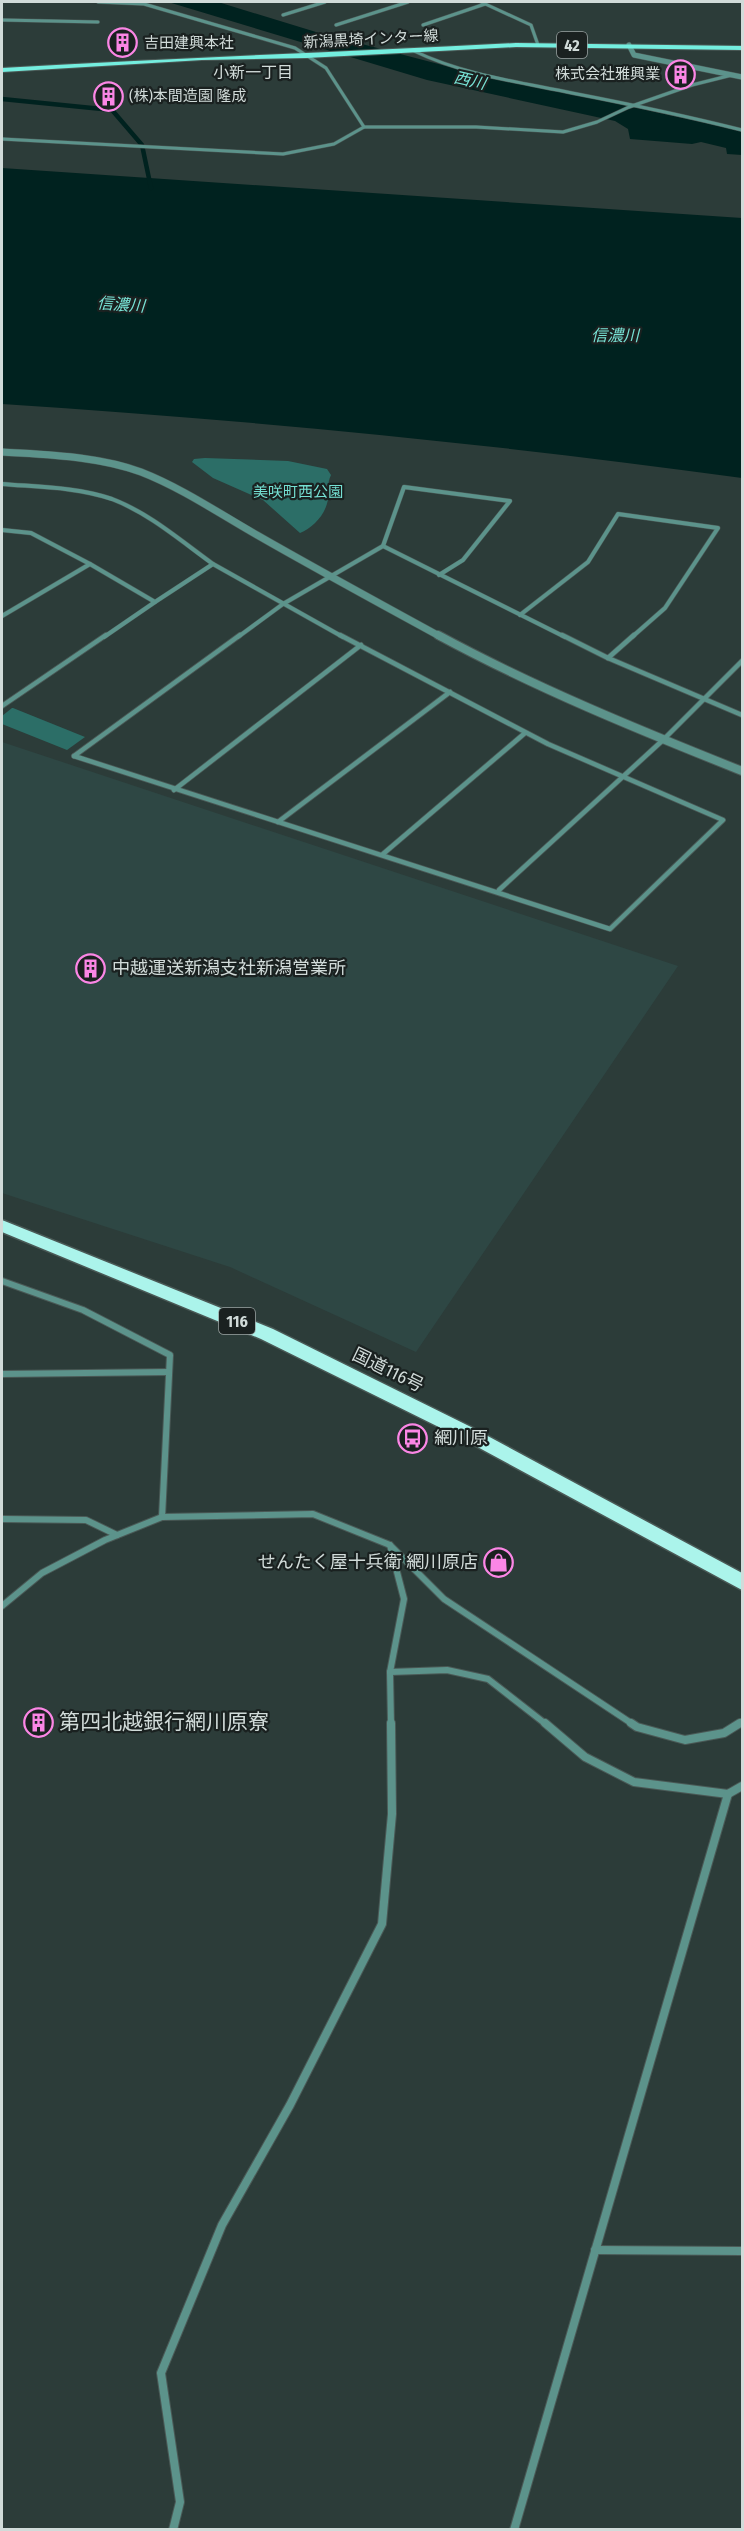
<svg xmlns="http://www.w3.org/2000/svg" width="744" height="2531" font-family="'Fira Sans Condensed','Noto Sans JP',sans-serif">
	<style>
		.built { fill: #2e4744 }
		.green { fill: #2c6e67 }
		.water { fill: #00221f }
		.lines { fill: none; stroke-linecap: round; stroke-linejoin: round }
		.stream { stroke: #00221f; stroke-width: 4.5 }
		.minor-far4-casing { stroke: #4a5956; stroke-width: 4 }
		.minor-far3-casing { stroke: #4a5956; stroke-width: 5 }
		.minor-far2-casing { stroke: #4a5956; stroke-width: 6 }
		.minor-far1-casing { stroke: #4a5956; stroke-width: 8 }
		.minor-casing { stroke: #4a5956; stroke-width: 10 }
		.tertiary-far2-casing { stroke: #4a5956; stroke-width: 6 }
		.tertiary-far1-casing { stroke: #4a5956; stroke-width: 8 }
		.tertiary-casing { stroke: #4a5956; stroke-width: 10 }
		.primary-casing { stroke: #4a5956; stroke-width: 2 }
		.trunk-casing { stroke: #4a5956; stroke-width: 3 }
		.minor-far4 { stroke: #5c938b; stroke-width: 3 }
		.minor-far3 { stroke: #5c938b; stroke-width: 4 }
		.minor-far2 { stroke: #5c938b; stroke-width: 4.5 }
		.minor-far1 { stroke: #5c938b; stroke-width: 6 }
		.minor { stroke: #5c938b; stroke-width: 8 }
		.tertiary-far2 { stroke: #5c938b; stroke-width: 5 }
		.tertiary-far1 { stroke: #5c938b; stroke-width: 7 }
		.tertiary { stroke: #5c938b; stroke-width: 8 }
		.primary { fill: #74eedf; fill-rule: evenodd }
		.trunk { fill: #abf4eb; fill-rule: evenodd }
		.labels { text-anchor: middle; stroke-width: 4.5; stroke-linejoin: round; paint-order: stroke }
		.far-street-label { font-size: 15px; fill: #d1dbd9; stroke: #1a2120 }
		.far-poi-label { font-size: 15px; fill: #d1dbd9; stroke: #1a2120; text-anchor: start }
		.far-park-label { font-size: 15px; fill: #75e0d3; stroke: #1a2120 }
		.shield { fill: #1a2120; stroke: #9aa3a2; stroke-width: 1.5 }
		.shield-label { font-size: 16px; font-weight: bold; fill: #d1dbd9 }
		.far-neighbourhood-label { font-size: 16px; fill: #d1dbd9; stroke: #1a2120 }
		.far-water-label { font-size: 16px; font-style: italic; fill: #78e3d6; stroke: #1a2120 }
		.poi-label { font-size: 18px; fill: #d1dbd9; stroke: #1a2120; text-anchor: start }
		.street-label { font-size: 18px; fill: #d1dbd9; stroke: #1a2120 }
		.near-poi-label { font-size: 21px; fill: #d1dbd9; stroke: #1a2120; text-anchor: start }
	</style>
	<rect width="100%" height="100%" fill="#2c3c39"/>
	<polygon class="built" points="2,742 678,966 416,1352 230,1267 2,1193"/>
	<g class="green">
		<path d="M 205,458 L 288,461 L 327,469 L 331,475 C 326,486 330,489 328,499 C 326,514 313,528 300,533 L 263,500 L 213,478 L 192,462 L 194,459 Z"/>
		<polygon points="12,708 13,708 85,737 67,750 2,724 2,716"/>
	</g>
	<g class="water">
		<polygon points="168,2 218,2 316,32 450,67 742,131 742,155 727,154 726,148 701,142 692,144 630,139 628,129 615,121 427,80"/>
		<path d="M 2,168 L 742,218 L 742,478 C 496,444 249,420 2,404 Z"/>
	</g>
	<g class="lines">
		<polyline class="stream" points="2,99 112,110 142,145 151,188"/>
		<defs>
			<g id="minor-far4">
				<polyline points="98,2 144,4 295,48 326,68 364,127"/>
				<polyline points="481,2 531,25 538,45"/>
				<polyline points="283,15 325,2"/>
				<polyline points="2,20 98,22"/>
				<polyline points="336,25 408,2"/>
				<polyline points="423,25 485,4"/>
				<path d="M 414,51 C 464,75 519,82 572,93 C 629,104 686,116 742,130"/>
				<polyline points="2,139 283,154 334,144 364,127 476,127 563,132 597,122 629,107 692,85 732,75"/>
			</g>
			<g id="minor-far3">
				<path d="M 2,484 C 38,487 77,487 112,499 C 149,513 181,541 213,564 L 155,602 L 90,564"/>
				<polyline points="2,530 31,533 90,564 2,616"/>
				<polyline points="383,546 565,637"/>
				<polyline points="213,564 343,637"/>
				<polyline points="520,615 588,562 618,514 718,528 665,608 632,637"/>
				<polyline points="104,637 155,602"/>
				<polyline points="238,637 283,604 383,546 404,487 510,501 463,560 439,575"/>
			</g>
			<g id="minor-far2">
				<polyline points="562,635 608,658 742,715"/>
				<polyline points="608,658 634,635"/>
				<polyline points="2,706 106,635"/>
				<polyline points="74,756 610,929 723,820 548,744 340,635"/>
				<polyline points="74,756 240,635"/>
				<polyline points="174,790 361,645"/>
				<polyline points="278,822 450,692"/>
				<polyline points="383,854 525,733"/>
				<polyline points="499,890 663,740 742,661"/>
			</g>
			<g id="minor-far1">
				<polyline points="2,1281 83,1310 170,1355 162,1517"/>
				<polyline points="2,1374 169,1372"/>
				<polyline points="2,1519 86,1520 117,1535"/>
				<polyline points="390,1545 404,1599 390,1672 391,1725"/>
				<polyline points="2,1606 42,1573 105,1540 162,1517 313,1514 390,1545 444,1599 634,1725"/>
				<polyline points="390,1672 447,1670 488,1679 547,1725"/>
				<polyline points="737,1725 742,1722"/>
			</g>
			<g id="minor">
				<polyline points="545,1723 585,1757 634,1782 728,1794 742,1786"/>
				<polyline points="631,1723 637,1727 685,1740 724,1733 740,1723"/>
				<polyline points="595,2250 742,2251"/>
				<polyline points="173,2530 180,2502 161,2373 222,2225 290,2105 382,1924 392,1814 391,1723"/>
				<polyline points="514,2530 728,1794"/>
			</g>
			<polyline id="tertiary-far2" points="629,45 634,55 742,77"/>
			<path id="tertiary-far1" d="M 2,452 C 48,455 98,456 141,472 C 182,488 220,514 257,535 C 318,570 379,603 441,637"/>
			<path id="tertiary" d="M 438,635 C 536,688 639,730 742,771"/>
			<path id="primary" d="M 516,43 L 742,46 L 742,50 L 516,47 L 306,58 L 202,60 L 2,72 L 2,68 C 173,58 345,52 516,43 Z"/>
			<polygon id="trunk" points="2,1220 273,1329 471,1427 742,1573 742,1590 459,1437 261,1339 2,1232"/>
		</defs>
		<use href="#minor-far4" class="minor-far4-casing"/>
		<use href="#minor-far3" class="minor-far3-casing"/>
		<use href="#minor-far2" class="minor-far2-casing"/>
		<use href="#minor-far1" class="minor-far1-casing"/>
		<use href="#minor" class="minor-casing"/>
		<use href="#tertiary-far2" class="tertiary-far2-casing"/>
		<use href="#tertiary-far1" class="tertiary-far1-casing"/>
		<use href="#tertiary" class="tertiary-casing"/>
		<use href="#primary" class="primary-casing"/>
		<use href="#trunk" class="trunk-casing"/>
		<use href="#minor-far4" class="minor-far4"/>
		<use href="#minor-far3" class="minor-far3"/>
		<use href="#minor-far2" class="minor-far2"/>
		<use href="#minor-far1" class="minor-far1"/>
		<use href="#minor" class="minor"/>
		<use href="#tertiary-far2" class="tertiary-far2"/>
		<use href="#tertiary-far1" class="tertiary-far1"/>
		<use href="#tertiary" class="tertiary"/>
		<use href="#primary" class="primary"/>
		<use href="#trunk" class="trunk"/>
	</g>
	<defs>
		<symbol id="building-ring" viewBox="-11 -11 22 22"><circle r="9.5" fill="#1a2120" stroke="#fb86e5" stroke-width="1.5"/><path d="M-4-6H4V6H1V3H-1V6H-4ZM-2.5-4.3h1.7v1.8h-1.7ZM.8-4.3h1.7v1.8H.8ZM-2.5-1h1.7V.8h-1.7ZM.8-1h1.7V.8H.8Z" fill="#fb86e5"/></symbol>
		<symbol id="bus-ring" viewBox="-11 -11 22 22"><circle r="9.5" fill="#1a2120" stroke="#fb86e5" stroke-width="1.5"/><path d="M-5-6H5V4H4V6H2V4H-2V6H-4V4H-5ZM-3.5-4V0h7V-4ZM-3.5 1.2v1.5H-2V1.2ZM2 1.2v1.5H3.5V1.2Z" fill="#fb86e5"/></symbol>
		<symbol id="shop-ring" viewBox="-11 -11 22 22"><circle r="9.5" fill="#1a2120" stroke="#fb86e5" stroke-width="1.5"/><path d="M-5-2.5h2.3a2.7 3.5 0 0 1 5.4 0H5L5.5 6h-11ZM-1.5-2.5h3a1.5 2.3 0 0 0-3 0Z" fill="#fb86e5"/></symbol>
	</defs>
	<g fill-rule="evenodd">
		<use href="#building-ring" x="106" y="26" width="33" height="33"/>
		<use href="#building-ring" x="664" y="58" width="33" height="33"/>
		<use href="#building-ring" x="92" y="80" width="33" height="33"/>
		<use href="#building-ring" x="74" y="952" width="33" height="33"/>
		<use href="#bus-ring" x="396" y="1422" width="33" height="33"/>
		<use href="#shop-ring" x="482" y="1546" width="33" height="33"/>
		<use href="#building-ring" x="22" y="1706" width="33" height="33"/>
	</g>
	<g class="labels">
		<g class="far-street-label">
			<text transform="translate(371 39) rotate(-3)" y="5">新潟黒埼インター線</text>
		</g>
		<g class="far-poi-label">
			<text x="144" y="48">吉田建興本社</text>
			<text x="660" y="79" text-anchor="end">株式会社雅興業</text>
			<text x="129" y="101">(株)本間造園 隆成</text>
		</g>
		<g class="far-park-label">
			<text x="298" y="497">美咲町西公園</text>
		</g>
		<g class="shield">
			<rect x="557" y="32" width="30" height="26" rx="4.5"/>
			<rect x="219" y="1308" width="36" height="26" rx="4.5"/>
		</g>
		<g class="shield-label">
			<text x="572" y="51">42</text>
			<text x="237" y="1327">116</text>
		</g>
		<g class="far-neighbourhood-label">
			<text x="253" y="78">小新一丁目</text>
		</g>
		<g class="far-water-label">
			<text transform="translate(470 80) rotate(13)" y="6">西川</text>
			<text transform="translate(121 304) rotate(4)" y="6">信濃川</text>
			<text x="615" y="341">信濃川</text>
		</g>
		<g class="poi-label">
			<text x="112" y="974">中越運送新潟支社新潟営業所</text>
			<text x="434" y="1444">網川原</text>
			<text x="478" y="1568" text-anchor="end">せんたく屋十兵衛 網川原店</text>
		</g>
		<g class="street-label">
			<text transform="translate(388 1370) rotate(26)" y="6">国道116号</text>
		</g>
		<g class="near-poi-label">
			<text x="59" y="1729">第四北越銀行網川原寮</text>
		</g>
	</g>
	<rect width="744" height="2531" fill="none" stroke="#d1dbd9" stroke-width="6"/>
</svg>
